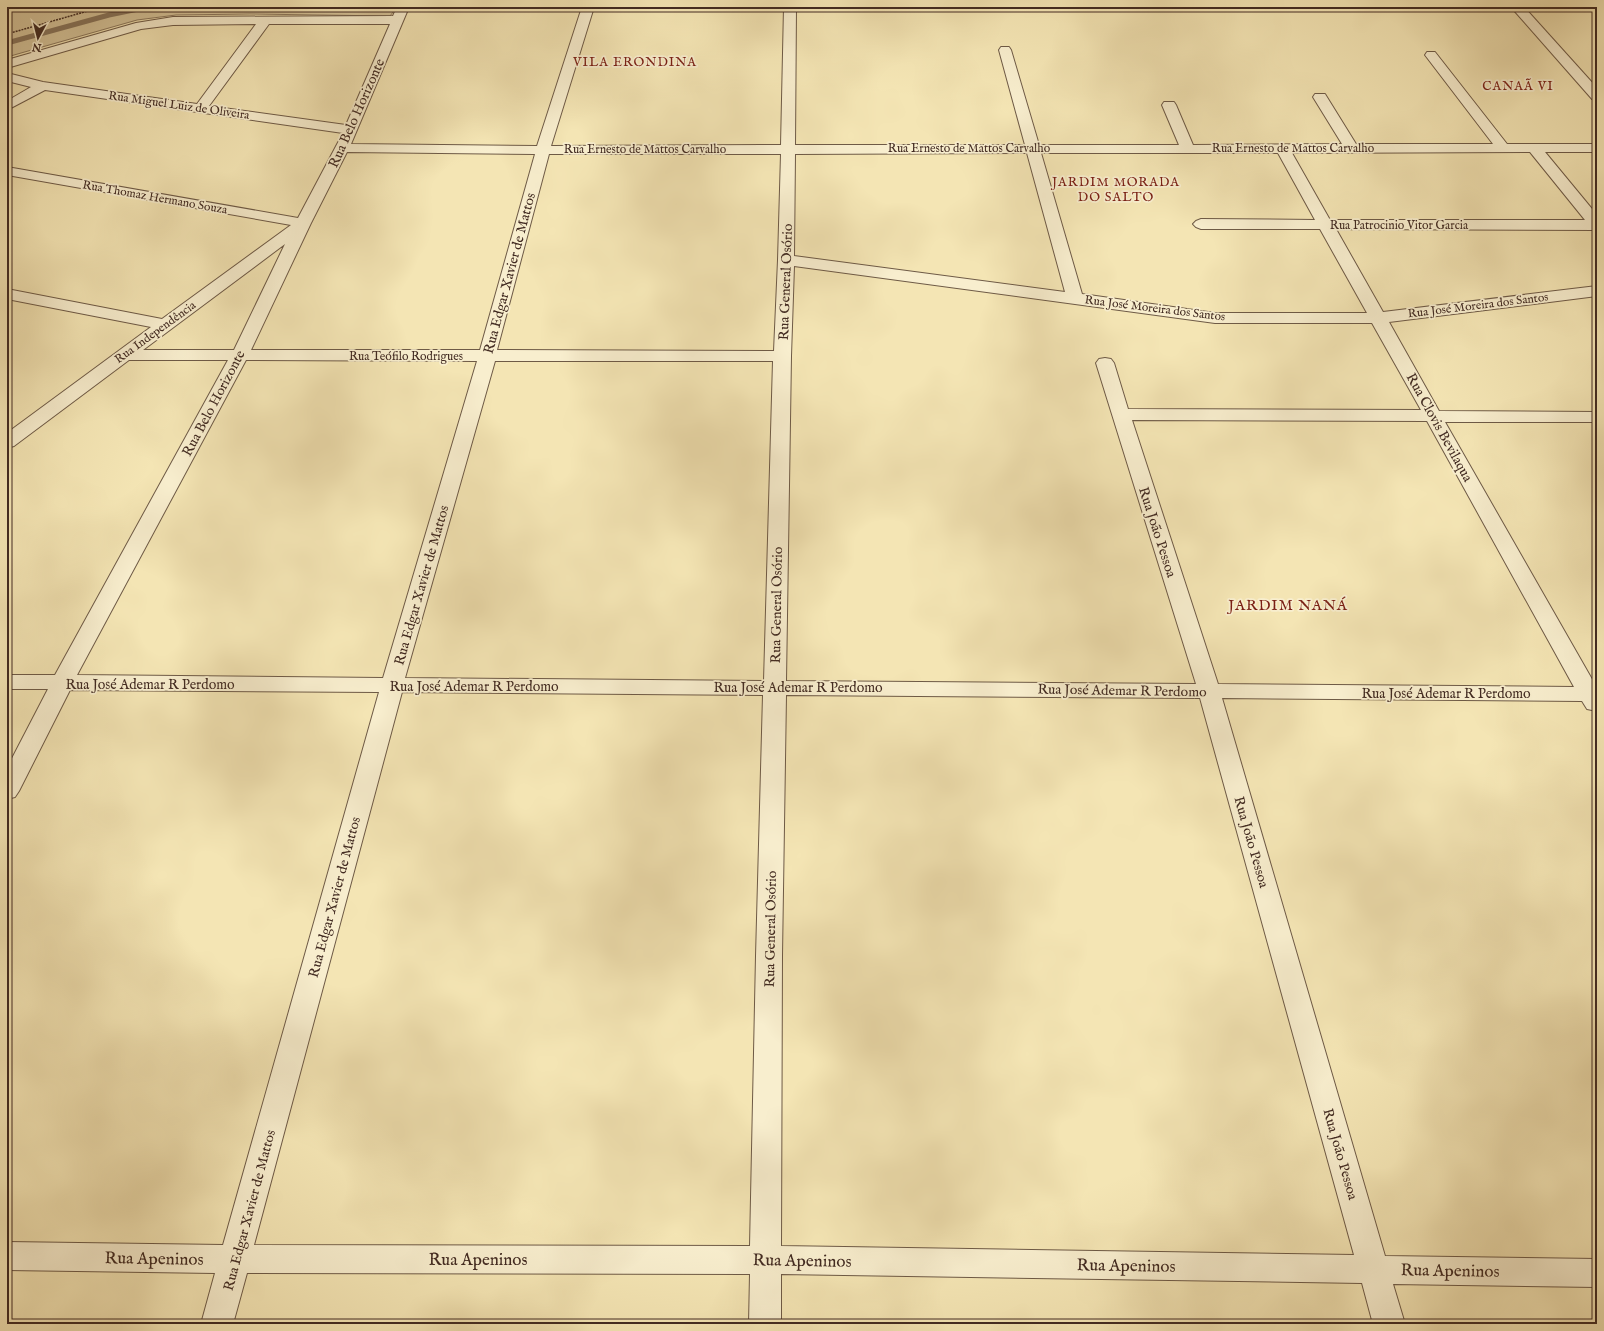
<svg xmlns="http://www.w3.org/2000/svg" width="1604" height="1331" font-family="'IM FELL English',serif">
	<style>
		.green { fill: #d6c59b; stroke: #8c785e }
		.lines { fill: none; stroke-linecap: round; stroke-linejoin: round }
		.stream { stroke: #88755c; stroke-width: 5 }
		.minor-casing { stroke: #6e5a46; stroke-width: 2 }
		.path { stroke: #422b22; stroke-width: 1.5; stroke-dasharray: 2 1; stroke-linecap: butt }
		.minor { fill: #f8eece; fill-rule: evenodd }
		.labels { text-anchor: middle; stroke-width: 3.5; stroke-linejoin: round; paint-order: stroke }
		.far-street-label { font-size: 12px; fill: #422b22; stroke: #f8eece }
		.far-neighbourhood-label { font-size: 13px; letter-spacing: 1px; fill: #7a1f14; stroke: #f8eece }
		.street-label { font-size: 14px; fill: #422b22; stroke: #f8eece }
		.neighbourhood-label { font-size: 15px; letter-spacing: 1px; fill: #7a1f14; stroke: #f8eece }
		.near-street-label { font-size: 17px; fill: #422b22; stroke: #f8eece }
	</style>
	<rect width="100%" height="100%" fill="#f4e5b4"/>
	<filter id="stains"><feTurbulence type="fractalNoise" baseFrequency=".005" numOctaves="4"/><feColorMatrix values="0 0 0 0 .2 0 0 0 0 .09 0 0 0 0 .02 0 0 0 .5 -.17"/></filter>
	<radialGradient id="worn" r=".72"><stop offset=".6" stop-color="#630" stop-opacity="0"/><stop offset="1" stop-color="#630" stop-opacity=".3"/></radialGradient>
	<polygon class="green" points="7,7 397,7 390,16 250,14 176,15 137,20 7,57"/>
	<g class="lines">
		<polyline class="stream" points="7,43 109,15 148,7"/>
		<defs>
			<g id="minor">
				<path d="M 397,7 L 409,7 L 351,144 L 537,146 L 582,7 L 594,7 L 551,146 L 781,145 L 784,7 L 796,7 L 795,145 L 1025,145 L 999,50 L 1001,47 L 1009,47 L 1011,50 L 1039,145 L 1179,145 L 1162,105 L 1164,102 L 1174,102 L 1176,105 L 1193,145 L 1342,144 L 1313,97 L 1315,94 L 1325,94 L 1356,144 L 1493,144 L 1425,55 L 1427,52 L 1435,52 L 1507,144 L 1597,144 L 1597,152 L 1545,152 L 1597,215 L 1597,230 L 1336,229 L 1383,312 L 1597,286 L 1597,296 L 1389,322 L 1439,411 L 1597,412 L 1597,422 L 1445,422 L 1597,688 L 1597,711 L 1587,709 L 1582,701 L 1222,698 L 1385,1256 L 1597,1259 L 1597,1287 L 1393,1284 L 1405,1324 L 1373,1324 L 1362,1283 L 781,1274 L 781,1324 L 749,1324 L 750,1274 L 247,1273 L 233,1324 L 201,1324 L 215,1273 L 7,1270 L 7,1242 L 223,1245 L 379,692 L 70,690 L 19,791 L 15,797 L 7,799 L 7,768 L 48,689 L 7,689 L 7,675 L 55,675 L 228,360 L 129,360 L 14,446 L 7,448 L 7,433 L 151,327 L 7,299 L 7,289 L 162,319 L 291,225 L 7,175 L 7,167 L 298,218 L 343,133 L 45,90 L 7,110 L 7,101 L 31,87 L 7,81 L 7,73 L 43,82 L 197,104 L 256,24 L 173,25 L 141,29 L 7,68 L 7,60 L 136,23 L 173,17 L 393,16 ZM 269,24 L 390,24 L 346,125 L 209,106 ZM 347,152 L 535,154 L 480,350 L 251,350 L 311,223 ZM 1530,152 L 1585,220 L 1330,220 L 1292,153 ZM 1027,153 L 1065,292 L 794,256 L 795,154 ZM 1041,153 L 1278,153 L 1315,220 L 1201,219 L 1196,221 L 1193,224 L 1196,227 L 1201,229 L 1320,229 L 1367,313 L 1215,313 L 1082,294 ZM 549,154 L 781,154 L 778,260 L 774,351 L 497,350 ZM 285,244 L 234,350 L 143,350 ZM 794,266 L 1215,323 L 1372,323 L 1421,410 L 1128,409 L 1114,363 L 1111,359 L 1105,358 L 1099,359 L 1096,363 L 1196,684 L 786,681 L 791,356 ZM 246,360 L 477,361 L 383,678 L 77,675 ZM 495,361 L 773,361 L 764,681 L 405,678 ZM 1132,420 L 1427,421 L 1574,687 L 1218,684 ZM 402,692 L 763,695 L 756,956 L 750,1246 L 254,1245 ZM 786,695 L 1200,698 L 1354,1255 L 781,1246 L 782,956 Z"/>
				<polygon points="1511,7 1524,7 1597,88 1597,100 1592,99"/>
			</g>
		</defs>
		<use href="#minor" class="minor-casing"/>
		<polyline class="path" points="7,34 102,7"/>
		<use href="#minor" class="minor"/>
	</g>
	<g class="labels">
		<g class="far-street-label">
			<text transform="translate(179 105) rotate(8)" y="4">Rua Miguel Luiz de Oliveira</text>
			<text x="969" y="152">Rua Ernesto de Mattos Carvalho</text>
			<text x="1293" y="152">Rua Ernesto de Mattos Carvalho</text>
			<text x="645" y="153">Rua Ernesto de Mattos Carvalho</text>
			<text transform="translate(155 197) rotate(10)" y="4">Rua Thomaz Hermano Souza</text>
			<text x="1399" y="229">Rua Patrocinio Vitor Garcia</text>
			<text transform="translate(1478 305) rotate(-7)" y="4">Rua José Moreira dos Santos</text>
			<text transform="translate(1155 308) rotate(7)" y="4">Rua José Moreira dos Santos</text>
			<text transform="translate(155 332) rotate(-36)" y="4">Rua Independência</text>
			<text x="406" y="360">Rua Teófilo Rodrigues</text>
		</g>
		<g class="far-neighbourhood-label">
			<text x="635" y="66">VILA ERONDINA</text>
			<text x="1518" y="90">CANAÃ VI</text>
			<text x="1116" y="186">JARDIM MORADA<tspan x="1116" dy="15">DO SALTO</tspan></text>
		</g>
		<g class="street-label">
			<text transform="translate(356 113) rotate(-66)" y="5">Rua Belo Horizonte</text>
			<text transform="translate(509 273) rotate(-75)" y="5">Rua Edgar Xavier de Mattos</text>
			<text transform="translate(785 282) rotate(-88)" y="5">Rua General Osório</text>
			<text transform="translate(213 403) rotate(-62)" y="5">Rua Belo Horizonte</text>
			<text transform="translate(1440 427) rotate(61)" y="5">Rua Clovis Bevilaqua</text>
			<text transform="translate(1158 532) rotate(72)" y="5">Rua João Pessoa</text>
			<text transform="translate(421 585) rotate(-74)" y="5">Rua Edgar Xavier de Mattos</text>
			<text transform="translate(776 605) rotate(-89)" y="5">Rua General Osório</text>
			<text x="150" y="689">Rua José Ademar R Perdomo</text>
			<text x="474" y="691">Rua José Ademar R Perdomo</text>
			<text x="798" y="692">Rua José Ademar R Perdomo</text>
			<text transform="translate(1122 690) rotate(1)" y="5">Rua José Ademar R Perdomo</text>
			<text x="1446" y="698">Rua José Ademar R Perdomo</text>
			<text transform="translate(1252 842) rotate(74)" y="5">Rua João Pessoa</text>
			<text transform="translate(334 897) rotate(-75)" y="5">Rua Edgar Xavier de Mattos</text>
			<text transform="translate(770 929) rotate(-89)" y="5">Rua General Osório</text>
			<text transform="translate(1341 1154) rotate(74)" y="5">Rua João Pessoa</text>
			<text transform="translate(249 1210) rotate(-75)" y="5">Rua Edgar Xavier de Mattos</text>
		</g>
		<g class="neighbourhood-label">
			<text x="1288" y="610">JARDIM NANÁ</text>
		</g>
		<g class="near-street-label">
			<text transform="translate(154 1258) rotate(1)" y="6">Rua Apeninos</text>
			<text x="478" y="1265">Rua Apeninos</text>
			<text transform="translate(802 1260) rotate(1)" y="6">Rua Apeninos</text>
			<text transform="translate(1126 1265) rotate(1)" y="6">Rua Apeninos</text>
			<text transform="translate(1450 1270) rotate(1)" y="6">Rua Apeninos</text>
		</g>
	</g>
	<rect width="1604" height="1331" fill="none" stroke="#f4e5b4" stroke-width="24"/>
	<rect x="8" y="8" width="1588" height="1315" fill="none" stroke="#422b22" stroke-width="2"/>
	<rect x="12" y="12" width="1580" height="1307" fill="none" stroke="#422b22"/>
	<g transform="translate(38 38) rotate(187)" stroke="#f8eece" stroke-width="3" paint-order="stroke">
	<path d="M0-3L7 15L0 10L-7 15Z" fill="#422b22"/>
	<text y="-6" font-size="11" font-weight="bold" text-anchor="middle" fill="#422b22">N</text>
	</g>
	<rect width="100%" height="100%" filter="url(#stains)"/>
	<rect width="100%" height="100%" fill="url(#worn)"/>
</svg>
